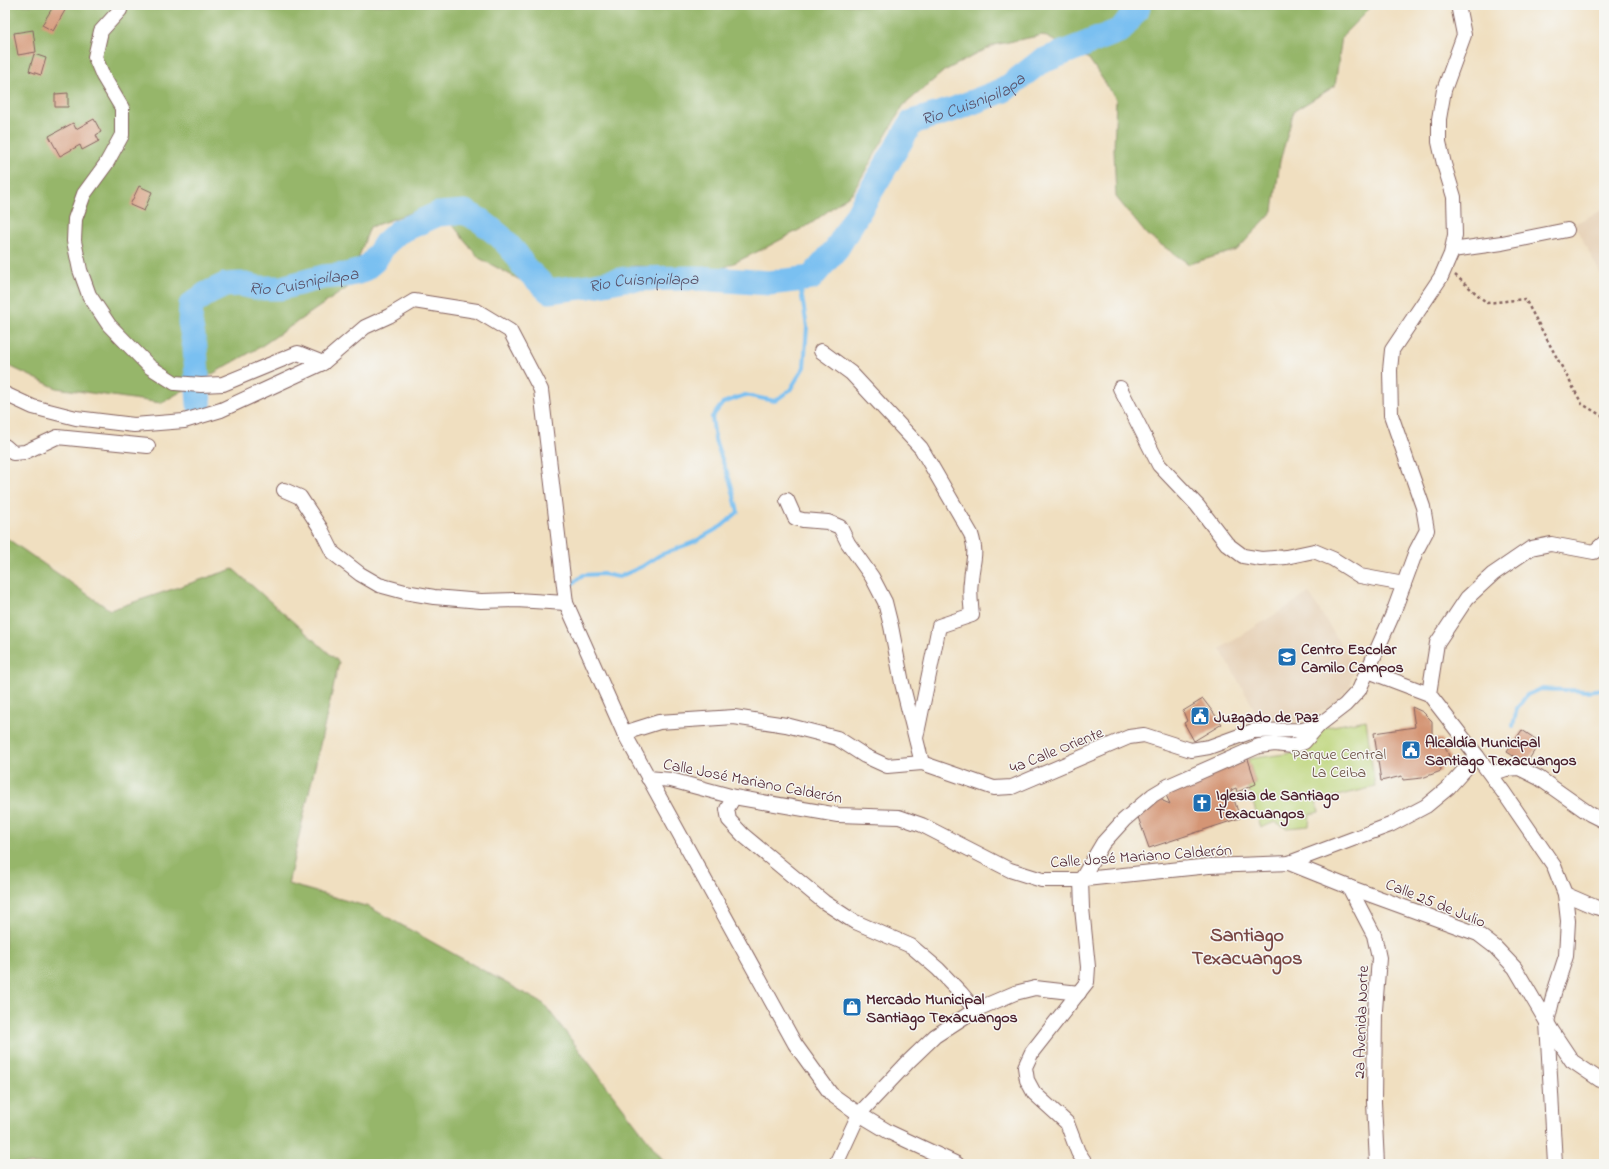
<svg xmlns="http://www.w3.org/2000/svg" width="1609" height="1169" font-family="'Indie Flower',sans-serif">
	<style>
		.built { fill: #e6d0b5 }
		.green { fill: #bdd57a; stroke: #847a52 }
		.forest { fill: #96b66a; stroke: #706a4a }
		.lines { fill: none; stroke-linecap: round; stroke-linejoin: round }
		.stream { stroke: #7ac0f1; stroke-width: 4 }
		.river { stroke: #7ac0f1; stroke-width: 25 }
		.building { fill: #d49574 }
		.minor-casing { stroke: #84625f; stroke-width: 16 }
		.path { stroke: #84625f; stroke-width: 2.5; stroke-dasharray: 3 3; stroke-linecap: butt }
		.minor { stroke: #fff; stroke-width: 14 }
		.labels { text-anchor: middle; stroke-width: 3; stroke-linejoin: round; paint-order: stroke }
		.poi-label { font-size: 16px; font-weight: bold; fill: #4a1f2b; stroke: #f6f6f2; text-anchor: start }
		.street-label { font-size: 16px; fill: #4a1f2b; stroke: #f6f6f2 }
		.park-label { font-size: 16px; fill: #674c3f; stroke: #f6f6f2 }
		.water-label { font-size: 17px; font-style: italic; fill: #584f66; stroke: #f6f6f2 }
		.district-label { font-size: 20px; font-weight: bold; fill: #7a4845; stroke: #f6f6f2 }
	</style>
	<rect width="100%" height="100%" fill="#f6f6f2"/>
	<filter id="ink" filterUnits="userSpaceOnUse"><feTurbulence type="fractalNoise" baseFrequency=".025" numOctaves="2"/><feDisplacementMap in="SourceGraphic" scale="8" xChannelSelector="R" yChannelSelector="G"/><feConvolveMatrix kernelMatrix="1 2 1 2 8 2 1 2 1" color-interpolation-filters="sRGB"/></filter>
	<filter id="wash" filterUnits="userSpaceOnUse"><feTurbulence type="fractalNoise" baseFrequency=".012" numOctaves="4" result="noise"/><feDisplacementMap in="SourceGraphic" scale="16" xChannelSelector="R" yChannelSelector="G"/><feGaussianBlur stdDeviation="0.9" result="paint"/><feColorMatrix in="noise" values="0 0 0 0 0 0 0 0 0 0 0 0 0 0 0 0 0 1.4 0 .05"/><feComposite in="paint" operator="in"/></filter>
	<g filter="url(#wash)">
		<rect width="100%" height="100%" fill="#f0dfc0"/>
		<g class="built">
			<polygon points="1604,209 1604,280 1574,224"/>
			<polygon points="1309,593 1354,666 1350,686 1334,704 1304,721 1264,726 1220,649"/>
		</g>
		<polygon class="green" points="1366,720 1375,787 1316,801 1319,812 1310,814 1309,826 1287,828 1275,822 1261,828 1248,787 1256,784 1248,759 1307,751 1322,728"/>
		<g class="forest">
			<polygon points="5,5 1373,5 1342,36 1335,86 1294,111 1280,161 1273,211 1237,250 1189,264 1147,235 1116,197 1114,149 1116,99 1089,59 1043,35 994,45 944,71 903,106 853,192 812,223 765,248 717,271 635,266 537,289 479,258 436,204 370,227 347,288 260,347 161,403 56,388 5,364"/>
			<polygon points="5,537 110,610 233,569 339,662 288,884 369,907 544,1004 666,1164 5,1164"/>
		</g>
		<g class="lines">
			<g class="stream">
				<polyline points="570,586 583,575 603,574 619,577 643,566 660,555 694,542 722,526 738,512 731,484 715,440 712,417 723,403 745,395 775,401 790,390 804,367 807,327 799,279"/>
				<polyline points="1513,726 1517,708 1527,695 1540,689 1586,691 1604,689"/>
			</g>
			<path class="river" id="s1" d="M 199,404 L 195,347 L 190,322 L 191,305 L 206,294 L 225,285 L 241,284 L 258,288 L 281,288 L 323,277 L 346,275 L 362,271 L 374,261 L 385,244 L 398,232 L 438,214 L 465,212 L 481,221 L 501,237 L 517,255 L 524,267 L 549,291 L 589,286 L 625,279 L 698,278 L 769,283 L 811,278 L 837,248 L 912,122 L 952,110 L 1004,90 L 1040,62 L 1121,30 L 1138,8 L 1138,5"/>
		</g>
		<g id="blocks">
			<g class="building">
				<polygon points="54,5 64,5 67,7 53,31 42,25"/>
				<polygon points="33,30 36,52 18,55 14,33"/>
				<polygon points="34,54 46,58 41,75 29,71"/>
				<polygon points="68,93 68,107 55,107 55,94"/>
				<polygon points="94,119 101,132 96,135 99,141 82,150 80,145 60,156 49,136 73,123 76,129"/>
				<polygon points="139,186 152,192 144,211 130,205"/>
				<polygon points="1203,699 1222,724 1194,741 1184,723 1187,721 1183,711"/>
				<polygon points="1412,707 1423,712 1432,721 1432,739 1442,739 1451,761 1440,763 1441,771 1422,778 1403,780 1402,776 1381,781 1374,733 1415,727"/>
				<polygon points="1522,730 1540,742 1526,764 1507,752"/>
				<polygon points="1248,759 1256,784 1237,792 1236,788 1231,790 1240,818 1149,848 1138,817 1149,806 1161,797 1163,801 1170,804 1166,795 1174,788"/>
			</g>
		</g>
	</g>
	<g filter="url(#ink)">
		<use href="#blocks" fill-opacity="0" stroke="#84625f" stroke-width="1"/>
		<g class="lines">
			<defs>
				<g id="minor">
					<polyline points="121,5 120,10 101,31 95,57 103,76 122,108 122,135 106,164 84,194 75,219 74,241 80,270 89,295 109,325 150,367 175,383 201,385 223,384 298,353 323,363"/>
					<polyline points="1452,250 1502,243 1567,230"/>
					<path d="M 821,351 L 851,373 L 921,448 L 971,534 C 978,556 972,560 971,581 C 969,592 971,604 972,615 L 939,626 L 916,738"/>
					<polyline points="1120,388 1159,465 1197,505 1227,544 1243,556 1261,559 1286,557 1314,551 1333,559 1360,576 1404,584"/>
					<polyline points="5,394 33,407 76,418 134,425 184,421 221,410 323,363 365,327 389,316 414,301 477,311 510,331 541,390 566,603 624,733 795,1044 831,1094 859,1114 889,1132 957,1164"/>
					<polyline points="5,446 13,453 25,452 57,437 148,446"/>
					<polyline points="284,490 300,497 321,529 333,553 360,574 379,585 405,592 434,597 481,601 516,600 566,603"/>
					<polyline points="787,500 795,518 803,520 828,522 840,527 848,543 872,577 885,602 891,626 902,683 922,763"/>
					<polyline points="1368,671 1429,694 1477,756 1504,793 1554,866 1565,894 1568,921 1566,956 1554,993 1547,1022 1555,1164"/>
					<polyline points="1429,694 1437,643 1467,598 1493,574 1531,548 1551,544 1594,552 1604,543"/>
					<polyline points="624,733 659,722 734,717 786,725 837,738 865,756 887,766 922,763 994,788 1012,787 1129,737 1144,735 1191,750 1209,747 1253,731 1303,730 1319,725"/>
					<polyline points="1491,774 1506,769 1519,768 1539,778 1590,814 1604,821"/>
					<polyline points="648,778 671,780 734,797 838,815 899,817 922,825 1010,870 1042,880 1076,880 1209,866 1289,863 1390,825 1426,806 1449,787 1477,756"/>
					<polyline points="734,797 727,809 729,820 743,835 824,902 853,921 911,946 938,969 961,993 975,1010"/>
					<polyline points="1289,863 1349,887 1478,934 1495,947 1515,968 1552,1031 1572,1061 1600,1080 1604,1081"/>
					<polyline points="1349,887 1374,935 1379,958 1375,1010 1374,1102 1377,1164"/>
					<polyline points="1565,894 1595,907 1604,909"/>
					<polyline points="836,1164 859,1114 909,1061 935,1036 975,1010 1015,993 1035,988 1079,993"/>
					<polyline points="1086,1164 1078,1152 1067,1123 1034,1093 1027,1080 1025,1067 1032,1052 1087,982 1088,967 1082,908 1081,880 1103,843 1124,820 1153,795 1168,786 1259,746 1275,744 1292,746 1304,742 1319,725 1345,705 1359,690 1392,616 1416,551 1427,530 1423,507 1391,415 1390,370 1392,350 1441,277 1451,254 1455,235 1454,197 1444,164 1439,142 1439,119 1444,90 1464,35 1458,5"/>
				</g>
			</defs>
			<use href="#minor" class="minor-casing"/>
			<polyline class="path" points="1455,275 1487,303 1525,299 1582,404 1604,417"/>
			<use href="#minor" class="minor"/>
		</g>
	</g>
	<defs>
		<symbol id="school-square" viewBox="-11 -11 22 22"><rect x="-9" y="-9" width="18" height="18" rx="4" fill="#1f6fb2" stroke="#f6f6f2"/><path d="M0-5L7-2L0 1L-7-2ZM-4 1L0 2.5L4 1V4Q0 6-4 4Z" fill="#fff"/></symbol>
		<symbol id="civic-square" viewBox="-11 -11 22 22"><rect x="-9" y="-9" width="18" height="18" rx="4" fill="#1f6fb2" stroke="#f6f6f2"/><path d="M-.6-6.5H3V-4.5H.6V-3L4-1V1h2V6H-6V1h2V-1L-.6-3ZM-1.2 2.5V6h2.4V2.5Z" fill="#fff"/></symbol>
		<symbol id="church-square" viewBox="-11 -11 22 22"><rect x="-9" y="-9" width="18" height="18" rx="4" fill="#1f6fb2" stroke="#f6f6f2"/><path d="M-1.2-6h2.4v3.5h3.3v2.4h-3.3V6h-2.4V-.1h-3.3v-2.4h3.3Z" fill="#fff"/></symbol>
		<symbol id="shop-square" viewBox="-11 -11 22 22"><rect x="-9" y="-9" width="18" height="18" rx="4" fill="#1f6fb2" stroke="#f6f6f2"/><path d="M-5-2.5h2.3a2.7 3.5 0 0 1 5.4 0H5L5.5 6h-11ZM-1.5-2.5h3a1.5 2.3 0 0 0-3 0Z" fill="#fff"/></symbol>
	</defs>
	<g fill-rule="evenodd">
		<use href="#school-square" x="1276" y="646" width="22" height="22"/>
		<use href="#civic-square" x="1189" y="705" width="22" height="22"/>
		<use href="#civic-square" x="1400" y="739" width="22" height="22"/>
		<use href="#church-square" x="1191" y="792" width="22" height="22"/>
		<use href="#shop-square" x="841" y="996" width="22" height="22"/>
	</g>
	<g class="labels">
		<g class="poi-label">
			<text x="1301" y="654">Centro Escolar<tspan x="1301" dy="18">Camilo Campos</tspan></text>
			<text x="1214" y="722">Juzgado de Paz</text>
			<text x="1425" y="747">Alcaldía Municipal<tspan x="1425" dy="18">Santiago Texacuangos</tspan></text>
			<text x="1216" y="800">Iglesia de Santiago<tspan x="1216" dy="18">Texacuangos</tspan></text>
			<text x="866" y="1004">Mercado Municipal<tspan x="866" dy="18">Santiago Texacuangos</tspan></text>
		</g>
		<g class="street-label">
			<text transform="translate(1056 749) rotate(-22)" y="6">4a Calle Oriente</text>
			<text transform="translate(753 780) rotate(11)" y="6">Calle José Mariano Calderón</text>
			<text transform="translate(1141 855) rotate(-4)" y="6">Calle José Mariano Calderón</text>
			<text transform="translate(1436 902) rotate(22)" y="6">Calle 25 de Julio</text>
			<text transform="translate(1360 1022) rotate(-88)" y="6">2a Avenida Norte</text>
		</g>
		<g class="park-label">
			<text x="1339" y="759">Parque Central<tspan x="1339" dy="18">La Ceiba</tspan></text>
		</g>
		<g class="water-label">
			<text dy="6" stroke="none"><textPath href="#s1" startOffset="1035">Rio Cuisnipilapa</textPath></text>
			<text dy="6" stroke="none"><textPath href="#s1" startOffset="219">Rio Cuisnipilapa</textPath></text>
			<text dy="6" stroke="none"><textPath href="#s1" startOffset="615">Rio Cuisnipilapa</textPath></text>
		</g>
		<g class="district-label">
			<text x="1247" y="941">Santiago<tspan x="1247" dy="23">Texacuangos</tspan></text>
		</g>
	</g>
	<rect width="1609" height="1169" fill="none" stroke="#f6f6f2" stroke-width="20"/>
</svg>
